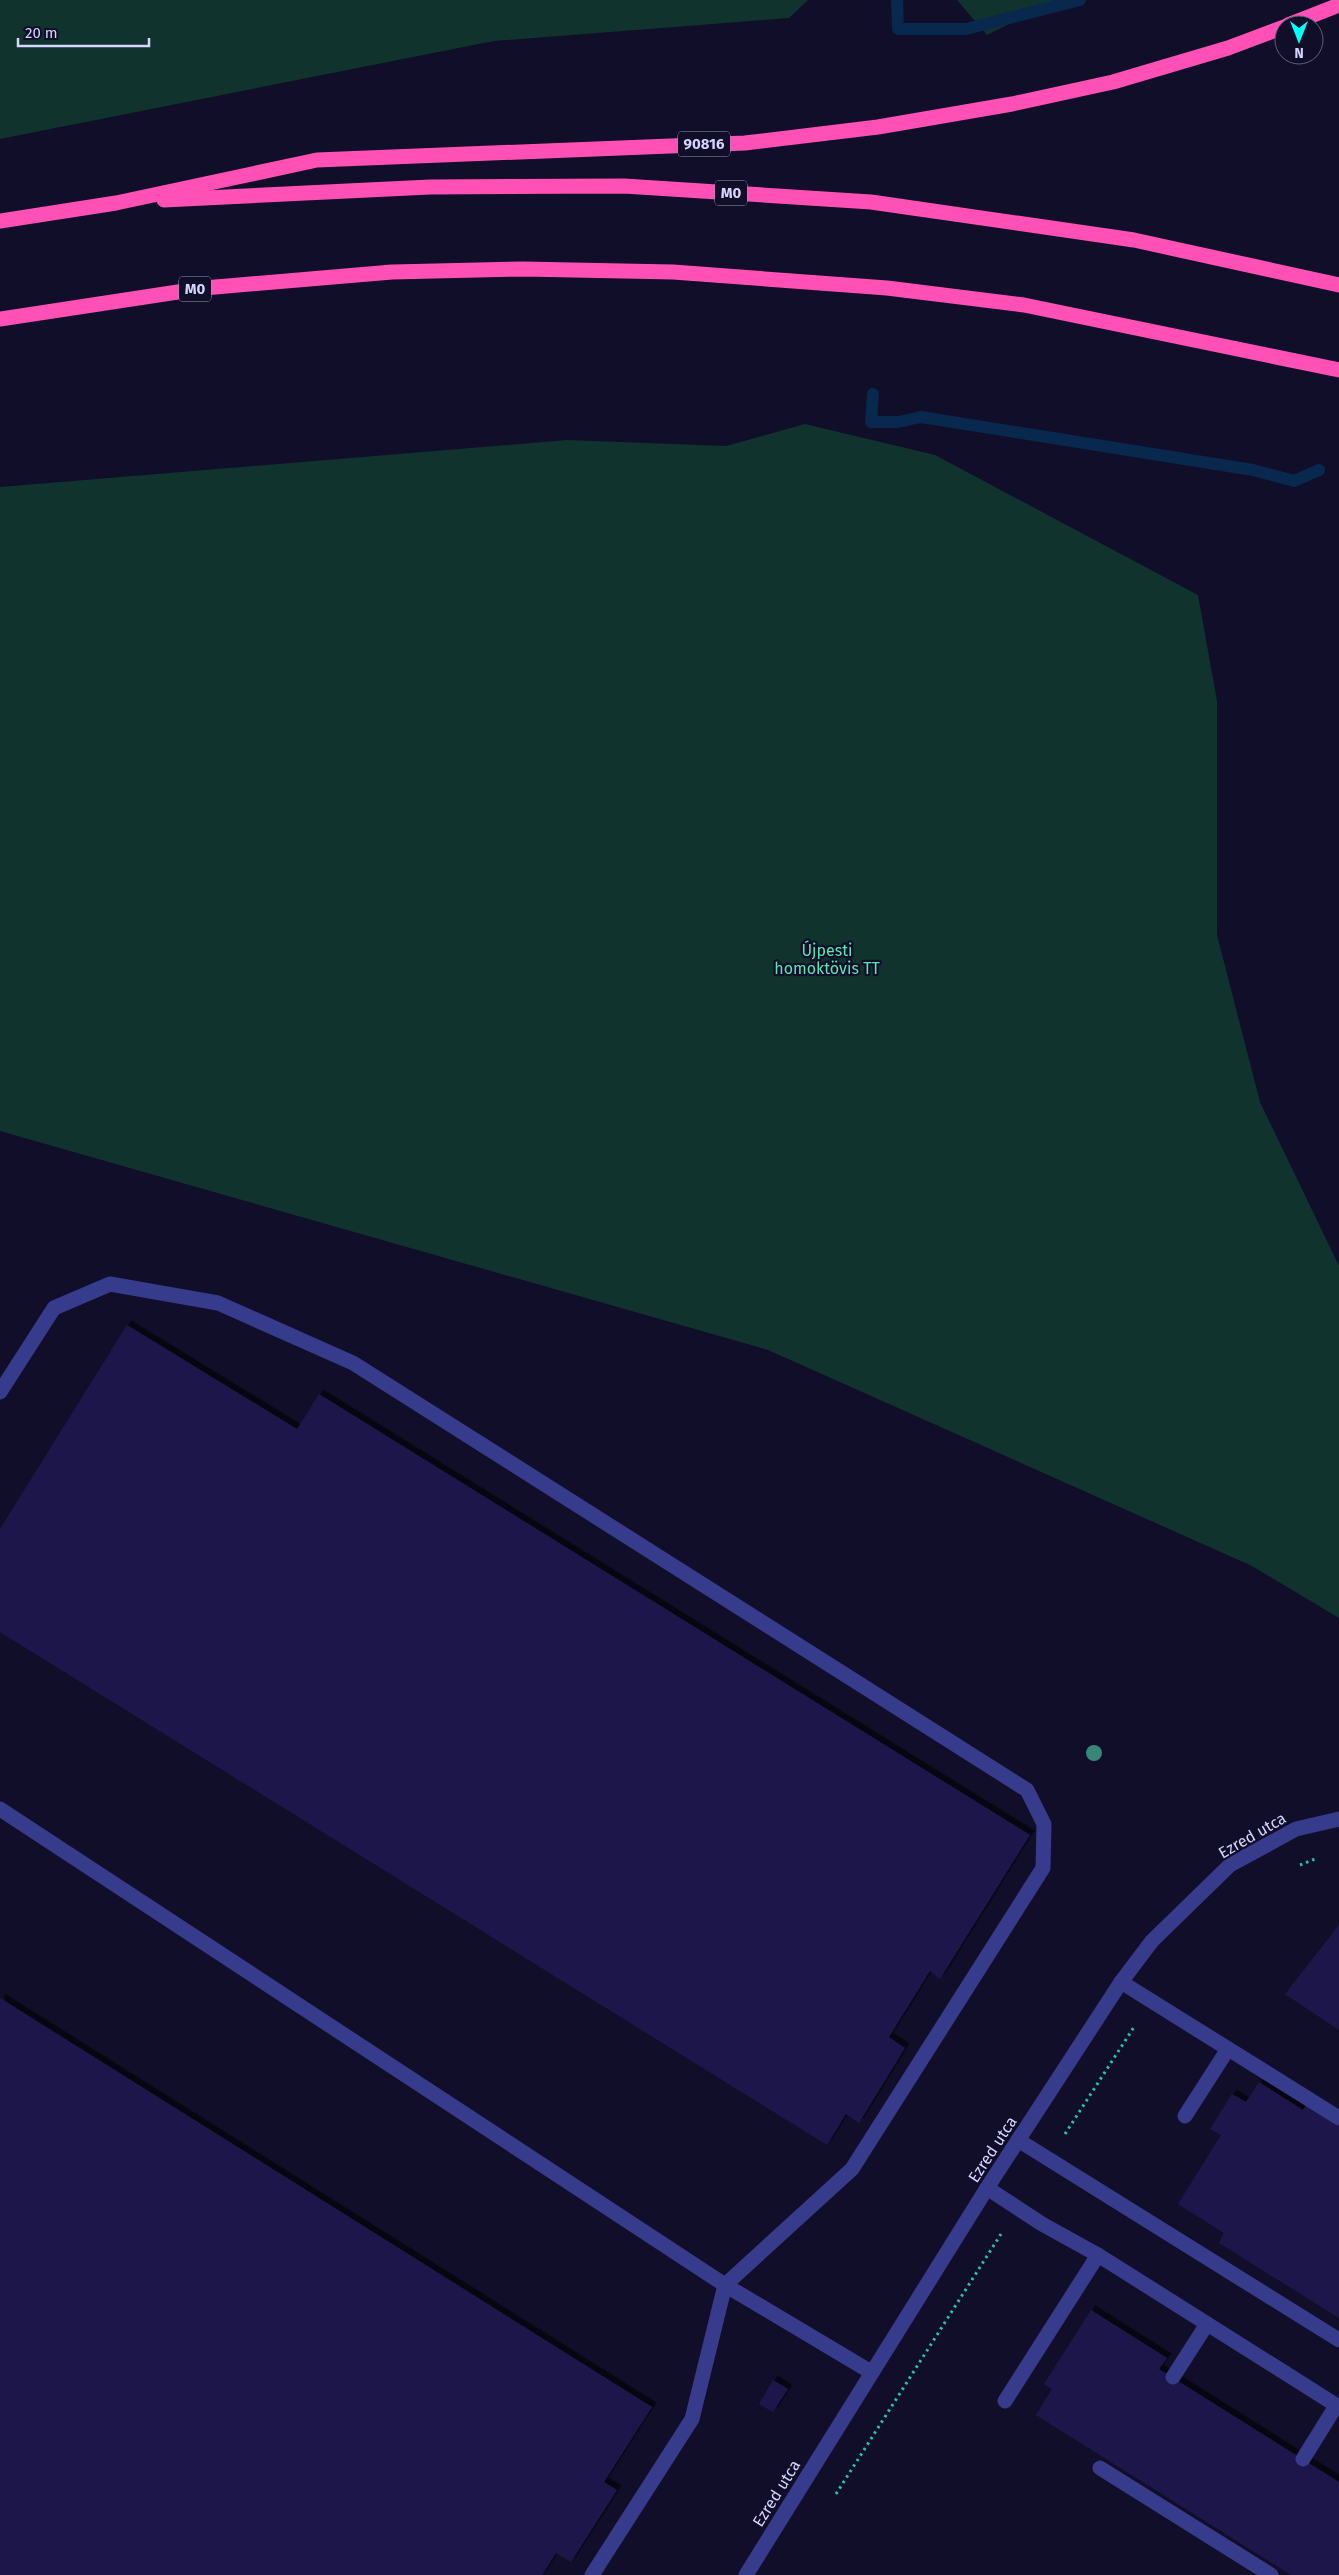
<svg xmlns="http://www.w3.org/2000/svg" width="1339" height="2575" font-family="'Fira Sans',sans-serif">
	<style>
		.green { fill: #10332e }
		.lines { fill: none; stroke-linecap: round; stroke-linejoin: round }
		.stream { stroke: #08284d; stroke-width: 12 }
		.building { fill: #1d184b; filter: url(#shadow) }
		.path { stroke: #26c2a8; stroke-width: 3; stroke-dasharray: 2.5 4; stroke-linecap: butt }
		.lane { stroke: #363b8b; stroke-width: 15 }
		.street { stroke: #363b8b; stroke-width: 15 }
		.highway { stroke: #ff50b6; stroke-width: 15 }
		.tree { fill: #388676 }
		.labels { text-anchor: middle; stroke-width: 4.5; stroke-linejoin: round; paint-order: stroke }
		.shield { fill: #100e28; stroke: #9b99be; stroke-width: 1 }
		.shield-label { font-size: 15px; font-weight: bold; fill: #d6d5ff }
		.park-label { font-size: 16px; fill: #58e8b5; stroke: #100e28 }
		.street-label { font-size: 16px; fill: #d6d5ff; stroke: #100e28 }
	</style>
	<defs>
		<filter id="shadow"><feDropShadow dx="4.5" dy="-4.5" stdDeviation="0" flood-color="#0009"/></filter>
	</defs>
	<rect width="100%" height="100%" fill="#100e28"/>
	<g class="green">
		<polygon points="0,0 808,0 789,18 494,41 0,139"/>
		<polygon points="957,0 1057,0 987,35"/>
		<polygon points="805,424 935,455 1198,595 1217,701 1217,935 1260,1102 1339,1266 1339,1618 1252,1566 768,1350 0,1131 0,487 567,440 726,446"/>
	</g>
	<g class="lines">
		<g class="stream">
			<polyline points="897,0 898,29 966,29 1080,0"/>
			<polyline points="873,394 871,422 898,422 921,417 1253,470 1294,481 1319,470"/>
		</g>
	</g>
	<g class="building">
		<polygon points="127,1325 297,1429 319,1394 1030,1835 940,1979 930,1971 889,2037 905,2048 859,2123 846,2114 827,2145 0,1632 0,1529"/>
		<polygon points="1339,1925 1339,2030 1285,1994"/>
		<polygon points="0,1998 652,2407 604,2482 617,2490 571,2562 556,2553 542,2575 0,2575"/>
		<polygon points="1259,2082 1303,2110 1308,2102 1339,2121 1339,2318 1219,2243 1224,2233 1178,2204 1221,2135 1210,2129 1232,2094 1246,2102"/>
		<polygon points="1091,2310 1167,2358 1159,2369 1339,2482 1339,2575 1291,2575 1036,2415 1052,2389 1044,2384"/>
		<polygon points="773,2380 788,2389 773,2412 759,2404"/>
	</g>
	<g class="lines">
		<g class="path">
			<polyline points="1300,1865 1315,1859"/>
			<polyline points="1065,2134 1134,2027"/>
			<polyline points="836,2494 1001,2234"/>
		</g>
		<g class="lane">
			<polyline points="0,1392 54,1308 110,1284 218,1303 353,1363 1027,1790 1044,1824 1043,1868 852,2169 725,2285 692,2419 592,2575"/>
			<polyline points="0,1809 725,2285 871,2372"/>
			<polyline points="1121,1982 1339,2118"/>
			<polyline points="1185,2116 1228,2049"/>
			<polyline points="1018,2140 1339,2340"/>
			<polyline points="987,2188 1042,2224 1098,2255 1339,2407"/>
			<polyline points="1173,2377 1207,2324"/>
			<polyline points="1005,2401 1098,2255"/>
			<polyline points="1303,2459 1336,2406"/>
			<polyline points="1100,2468 1271,2575"/>
		</g>
		<polyline class="street" points="746,2575 987,2188 1121,1982 1152,1941 1230,1865 1296,1829 1339,1819"/>
		<g class="highway">
			<polyline points="1288,25 1339,5"/>
			<polyline points="164,200 430,187 624,186 871,202 1134,240 1339,285"/>
			<polyline points="0,221 116,203 317,160 745,143 878,127 1012,104 1113,82 1228,48 1284,27"/>
			<polyline points="0,319 204,288 392,272 523,269 673,272 887,288 1024,305 1339,370"/>
		</g>
	</g>
	<circle class="tree" cx="1094" cy="1753" r="8"/>
	<g class="labels">
		<g class="shield">
			<rect x="678" y="131.5" width="52" height="25" rx="4"/>
			<rect x="715" y="180.5" width="32" height="25" rx="4"/>
			<rect x="179" y="276.5" width="32" height="25" rx="4"/>
		</g>
		<g class="shield-label">
			<text x="704" y="149">90816</text>
			<text x="731" y="198">M0</text>
			<text x="195" y="294">M0</text>
		</g>
		<g class="park-label">
			<text x="827" y="956">Újpesti<tspan x="827" dy="18">homoktövis TT</tspan></text>
		</g>
		<g class="street-label">
			<text transform="translate(1252 1835) rotate(-30)" y="6">Ezred utca</text>
			<text transform="translate(992 2149) rotate(-57)" y="6">Ezred utca</text>
			<text transform="translate(776 2493) rotate(-58)" y="6">Ezred utca</text>
		</g>
	</g>
	<g transform="translate(1299 40) rotate(180)"><circle r="24" fill="#100e28" stroke="#5f5e7e"/>
	<path d="M0-4L9 19L0 12L-9 19Z" fill="#01fffe"/>
	<text y="-8" font-size="14" font-weight="bold" text-anchor="middle" fill="#d6d5ff">N</text>
	</g>
	<path d="M18 38v8h131v-8" fill="none" stroke="#d6d5ff" stroke-width="2.5"/>
	<text x="25" y="38" font-size="15" fill="#d6d5ff" stroke="#100e28" stroke-width="4" paint-order="stroke">20 m</text>
</svg>
